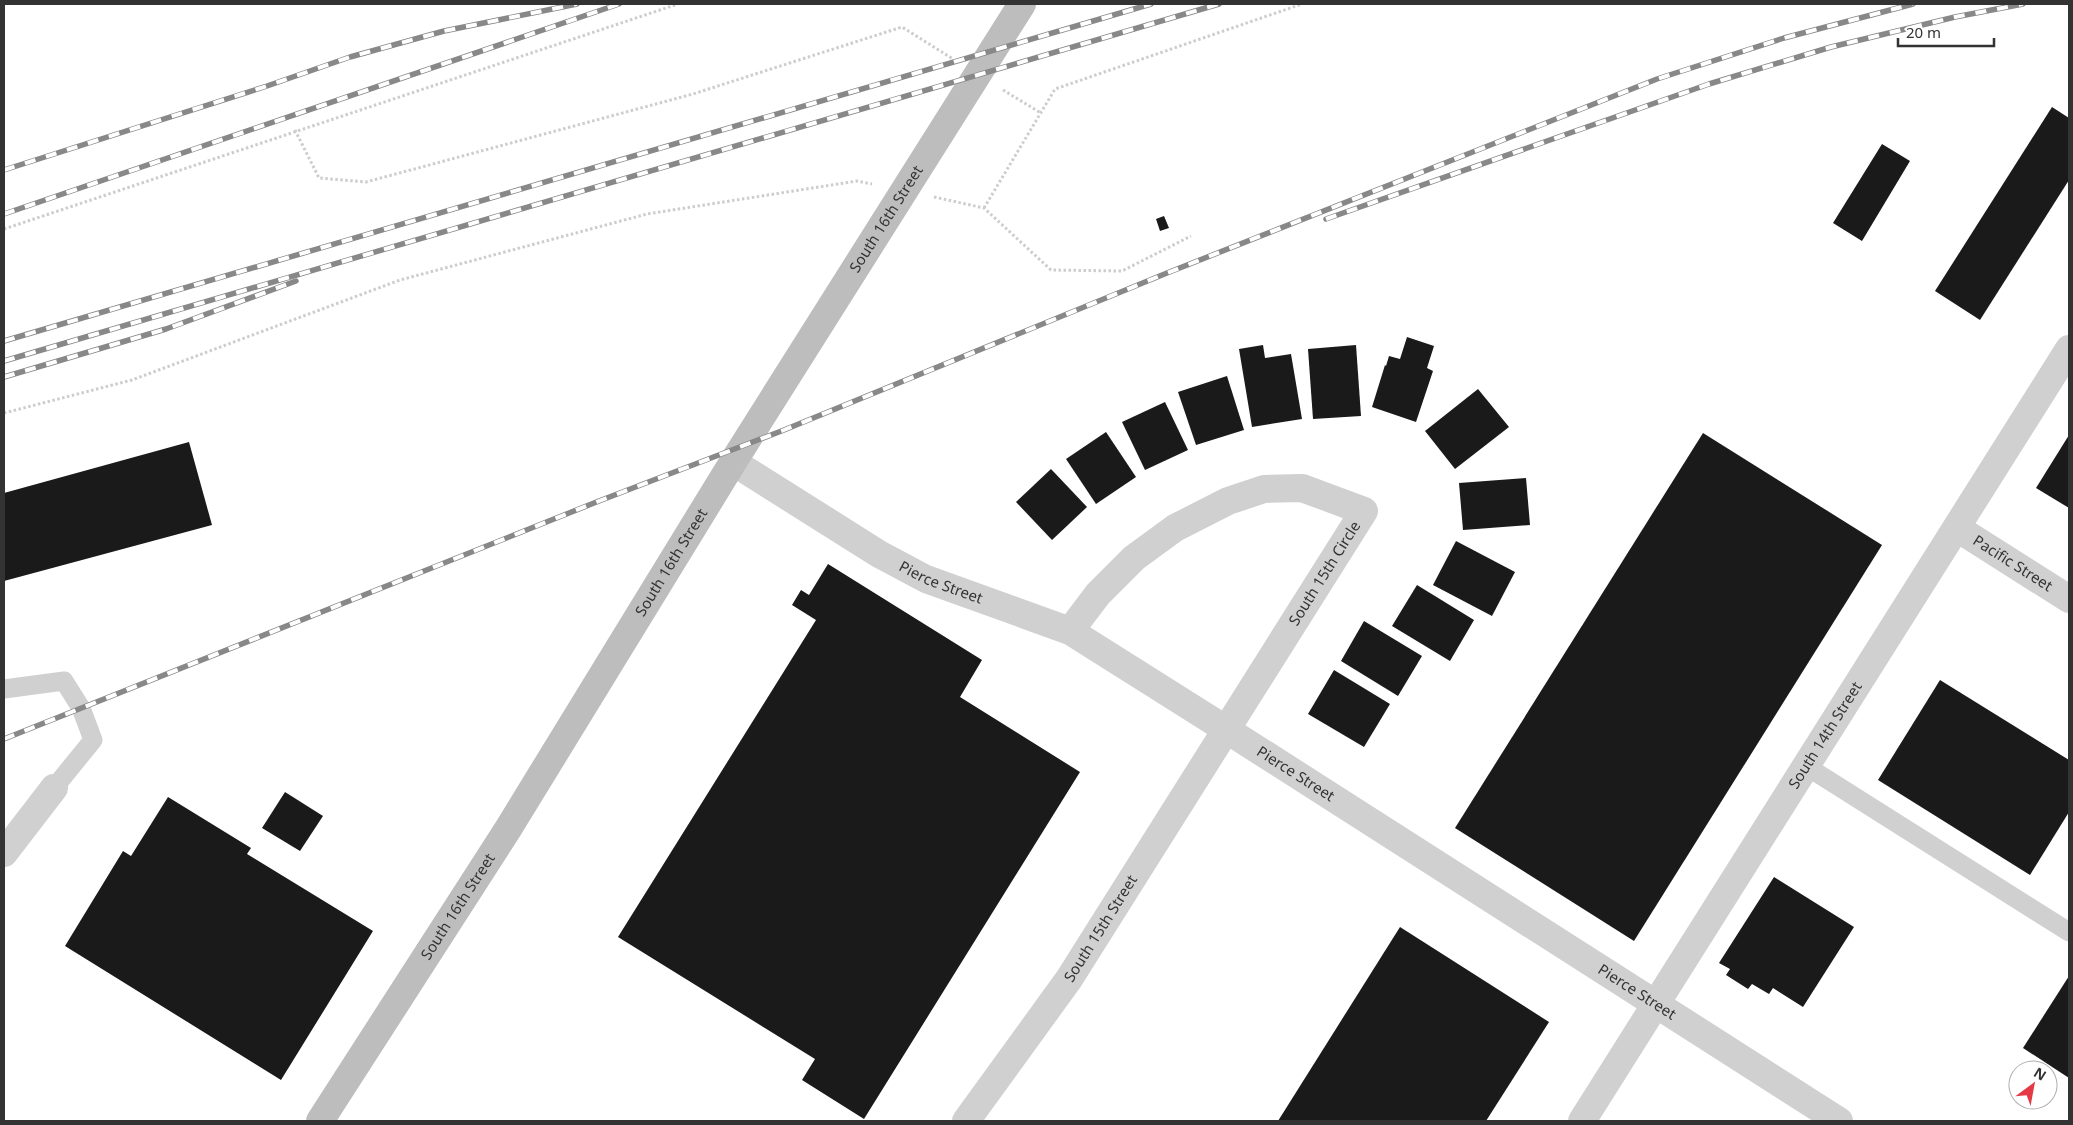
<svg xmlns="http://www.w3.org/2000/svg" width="2073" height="1125" font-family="'Noto Sans',sans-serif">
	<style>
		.building { fill: #1a1a1a }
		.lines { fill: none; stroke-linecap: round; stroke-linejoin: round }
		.path { stroke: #cdcdcd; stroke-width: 3; stroke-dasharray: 2.5 2.5; stroke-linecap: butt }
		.lane { stroke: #d0d0d0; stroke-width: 19 }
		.street { stroke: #d0d0d0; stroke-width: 28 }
		.secondary { stroke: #bdbdbd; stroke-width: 28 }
		.rail-casing { stroke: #888; stroke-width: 5.5 }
		.rail { stroke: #fff; stroke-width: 4; stroke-dasharray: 11; stroke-linecap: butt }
		.labels { text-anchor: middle; stroke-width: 5; stroke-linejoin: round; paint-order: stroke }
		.street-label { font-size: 15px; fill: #333; stroke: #fff }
	</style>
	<rect width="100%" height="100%" fill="#fff"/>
	<g class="building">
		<polygon points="2052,107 2069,118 2069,180 1980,320 1935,291"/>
		<polygon points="1882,144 1910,161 1862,241 1833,223"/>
		<polygon points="1164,216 1169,228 1160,231 1156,219"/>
		<polygon points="1407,337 1434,346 1427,368 1433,371 1416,422 1372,407 1385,365 1386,366 1389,356 1400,359"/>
		<polygon points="1263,345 1265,358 1291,354 1302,419 1252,427 1239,349"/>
		<polygon points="1356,345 1361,416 1313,419 1308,349"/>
		<polygon points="1227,376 1244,430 1196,445 1178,392"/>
		<polygon points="1478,389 1509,427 1455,469 1425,431"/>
		<polygon points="1165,402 1188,450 1145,470 1122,422"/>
		<polygon points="1106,432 1136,477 1096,504 1066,459"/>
		<polygon points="1703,433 1882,545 1634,941 1455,828"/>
		<polygon points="2069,435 2069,508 2036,488"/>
		<polygon points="189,442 212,525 4,581 4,493"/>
		<polygon points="1051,469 1087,507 1052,540 1016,502"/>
		<polygon points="1526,478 1530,525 1463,530 1459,483"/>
		<polygon points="1456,541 1515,572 1492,616 1433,585"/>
		<polygon points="828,564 982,660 960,697 1080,772 864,1119 802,1080 815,1059 618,937 816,620 792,605 801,590 809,595"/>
		<polygon points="1417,585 1474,620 1450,661 1392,626"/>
		<polygon points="1364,621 1422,656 1398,696 1341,661"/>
		<polygon points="1334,670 1390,704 1364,747 1308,714"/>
		<polygon points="1940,680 2069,760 2069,812 2030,875 1878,780"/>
		<polygon points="285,792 323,816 300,851 262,828"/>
		<polygon points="168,797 251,848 247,854 373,931 281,1080 65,946 123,851 131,856"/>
		<polygon points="1774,877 1854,927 1803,1007 1773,988 1769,994 1752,984 1748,989 1726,975 1730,969 1719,963"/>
		<polygon points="1400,927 1549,1022 1486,1121 1278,1121"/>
		<polygon points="2069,976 2069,1078 2023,1048"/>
	</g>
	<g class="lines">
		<g class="path">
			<polyline points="1003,90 1041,113"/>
			<polyline points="295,130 319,178 366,182 693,94 902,27 953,59"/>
			<polyline points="934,197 984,208 1051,270 1122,271 1191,236"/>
			<polyline points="984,208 1055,89 1302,4"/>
			<polyline points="4,229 678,4"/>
			<polyline points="4,413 132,380 400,280 647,214 857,181 872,184"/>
		</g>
		<g class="lane">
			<polyline points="4,689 64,681 81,708 93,740 54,788"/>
			<polyline points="1806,766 2069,932"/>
		</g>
		<g class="street">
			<path id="s1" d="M 733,462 L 879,554 L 926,579 L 1070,631 L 1227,730 L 1839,1121"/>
			<path id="s2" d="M 1957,528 L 2069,599"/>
			<polyline points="4,853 54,788"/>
			<path id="s3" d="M 966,1121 L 1069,979 L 1364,511 L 1302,488 L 1264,489 L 1228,501 L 1175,528 L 1134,558 L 1098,594 L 1070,631"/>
			<path id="s4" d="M 1582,1121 L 2069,349"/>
		</g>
		<path class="secondary" id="s5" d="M 320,1121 L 508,829 L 733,462 L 1022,4"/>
		<defs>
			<g id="rail">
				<polyline points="4,170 267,86 350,57 444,31 577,4"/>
				<polyline points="4,214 619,4"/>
				<polyline points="1326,219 1709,84 1831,47 1955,17 2023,4"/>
				<polyline points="4,341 1151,4"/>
				<polyline points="4,361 1219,4"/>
				<polyline points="4,377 166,329 296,281"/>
				<polyline points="4,739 599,501 784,430 1167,273 1657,79 1784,38 1913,4"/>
			</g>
		</defs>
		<use href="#rail" class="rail-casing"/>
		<use href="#rail" class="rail"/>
	</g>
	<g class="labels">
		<g class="street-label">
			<text dy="5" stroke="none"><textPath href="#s5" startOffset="1065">South 16th Street</textPath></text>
			<text dy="5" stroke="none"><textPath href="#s5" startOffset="660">South 16th Street</textPath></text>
			<text dy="5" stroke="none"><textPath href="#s2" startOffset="66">Pacific Street</textPath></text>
			<text dy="5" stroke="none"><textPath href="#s3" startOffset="655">South 15th Circle</textPath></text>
			<text dy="5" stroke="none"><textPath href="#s1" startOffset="241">Pierce Street</textPath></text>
			<text dy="5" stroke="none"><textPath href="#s4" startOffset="456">South 14th Street</textPath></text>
			<text dy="5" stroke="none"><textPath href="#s1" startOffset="646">Pierce Street</textPath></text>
			<text dy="5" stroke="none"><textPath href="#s5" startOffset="255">South 16th Street</textPath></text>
			<text dy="5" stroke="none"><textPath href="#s3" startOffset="235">South 15th Street</textPath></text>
			<text dy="5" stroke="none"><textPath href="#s1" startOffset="1051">Pierce Street</textPath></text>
		</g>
	</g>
	<rect width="2073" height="1125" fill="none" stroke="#333333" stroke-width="10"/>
	<g transform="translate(2033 1085) rotate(32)"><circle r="24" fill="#ffffff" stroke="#adadad"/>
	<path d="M0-4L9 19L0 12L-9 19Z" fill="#e63946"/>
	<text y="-8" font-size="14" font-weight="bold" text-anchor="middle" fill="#333333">N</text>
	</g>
	<path d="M1898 38v8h96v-8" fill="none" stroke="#333333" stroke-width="2.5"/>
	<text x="1906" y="38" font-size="15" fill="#333333" stroke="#ffffff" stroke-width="4" paint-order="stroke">20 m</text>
</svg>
